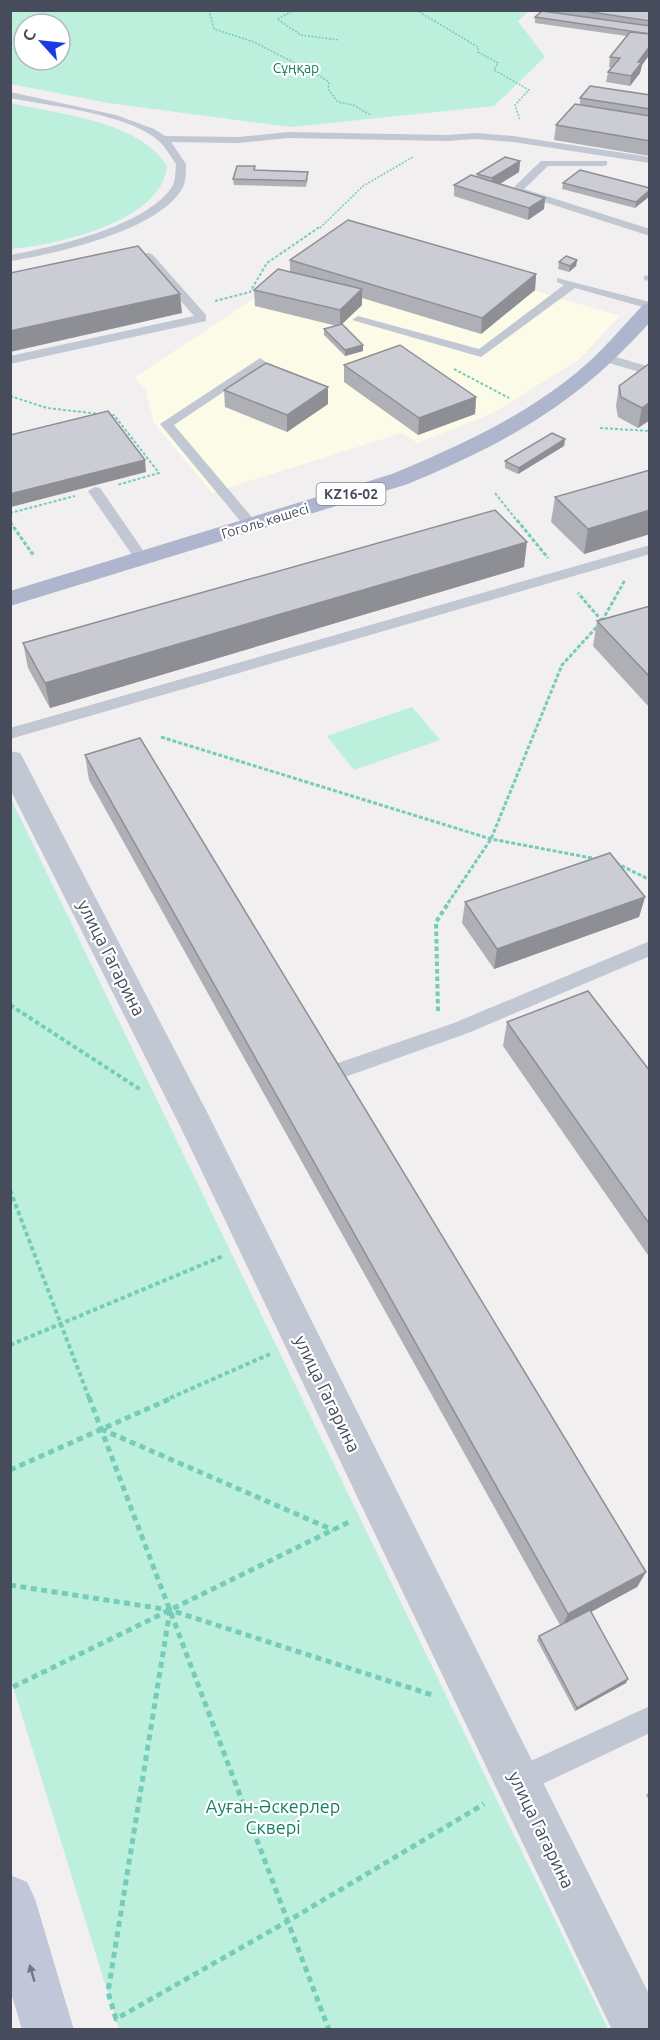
<svg xmlns="http://www.w3.org/2000/svg" width="660" height="2040" font-family="Ubuntu,sans-serif">
	<style>
		.commercial { fill: #fcfbe8 }
		.green { fill: #bdefdd; fill-rule: evenodd }
		.lines { fill: none; stroke-linecap: round; stroke-linejoin: round }
		.path-far4 { stroke: #75cdb9; stroke-width: 1.5; stroke-dasharray: 2 1.5; stroke-linecap: butt }
		.path-far3 { stroke: #75cdb9; stroke-width: 2; stroke-dasharray: 3 2; stroke-linecap: butt }
		.path-far2 { stroke: #75cdb9; stroke-width: 3; stroke-dasharray: 4 2; stroke-linecap: butt }
		.path-far1 { stroke: #75cdb9; stroke-width: 4; stroke-dasharray: 4.5 3; stroke-linecap: butt }
		.path { stroke: #75cdb9; stroke-width: 5; stroke-dasharray: 6 4.5; stroke-linecap: butt }
		.lane { fill: #c2c7d4; fill-rule: evenodd }
		.street { fill: #c2c7d4; fill-rule: evenodd }
		.secondary { fill: #c1c6d8; fill-rule: evenodd }
		.primary { fill: #aeb6ce; fill-rule: evenodd }
		.wall { fill: #afafb6 }
		.shaded-wall { fill: #8e8f94 }
		.building { fill: #cbccd4; stroke: #8e8f94; stroke-width: 1.5 }
		.oneway { fill: #727787 }
		.labels { text-anchor: middle; stroke-width: 4.5; stroke-linejoin: round; paint-order: stroke }
		.far-park-label { font-size: 14px; fill: #167e65; stroke: #fff }
		.shield { fill: #fff; stroke: #7e828d; stroke-width: 1.5 }
		.shield-label { font-size: 14px; font-weight: bold; fill: #474c5c }
		.far-street-label { font-size: 14px; fill: #474c5c; stroke: #fff }
		.near-street-label { font-size: 18px; fill: #474c5c; stroke: #fff }
		.near-park-label { font-size: 18px; fill: #167e65; stroke: #fff }
	</style>
	<rect width="100%" height="100%" fill="#f1efef"/>
	<polygon class="commercial" points="348,236 620,316 578,360 493,413 417,443 402,433 212,493 154,423 146,391 135,377"/>
	<g class="green">
		<path d="M 11,10 L 529,11 L 518,21 L 545,57 L 494,106 L 291,127 L 108,103 L 11,84 ZM 24,24 L 60,24 L 60,60 L 24,60 Z"/>
		<path d="M 11,103 C 61,115 138,120 167,166 C 162,222 56,245 11,249 Z"/>
		<polygon points="412,707 440,740 354,770 327,736"/>
		<polygon points="10,797 608,2029 119,2029 11,1680"/>
	</g>
	<g class="lines">
		<g class="path-far4">
			<polyline points="209,10 214,29 254,42 320,76 329,82 328,89 338,102 353,105 371,115"/>
			<polyline points="295,10 277,19 301,35 339,40"/>
			<polyline points="416,10 478,47 478,52 498,63 494,70 529,90 515,105 520,120"/>
			<polyline points="320,228 363,186 413,157"/>
		</g>
		<g class="path-far3">
			<polyline points="215,301 250,292 267,263 321,226"/>
			<polyline points="454,369 509,398"/>
			<polyline points="10,396 47,408 100,414"/>
			<polyline points="107,417 114,415 159,473 117,485"/>
			<polyline points="600,428 650,431"/>
			<polyline points="495,493 518,522"/>
			<polyline points="10,513 75,496"/>
		</g>
		<g class="path-far2">
			<polyline points="517,520 548,558"/>
			<polyline points="10,522 34,556"/>
			<polyline points="602,621 625,580"/>
			<polyline points="161,737 491,839 597,859"/>
			<polyline points="616,863 650,880"/>
			<polyline points="448,903 491,839 562,665 602,621 578,593"/>
		</g>
		<g class="path-far1">
			<polyline points="10,1005 141,1090"/>
			<polyline points="438,1011 436,922 449,902"/>
			<polyline points="10,1190 89,1398"/>
			<polyline points="10,1345 223,1256"/>
			<polyline points="170,1398 270,1354"/>
		</g>
		<g class="path">
			<polyline points="89,1397 329,2030"/>
			<polyline points="101,1429 333,1530"/>
			<polyline points="10,1470 174,1397"/>
			<polyline points="10,1585 170,1610 432,1695"/>
			<polyline points="170,1610 108,1992 116,2019 288,1921 484,1804"/>
			<polyline points="13,1687 351,1521"/>
		</g>
		<g class="lane">
			<path d="M 10,92 L 116,115 L 154,129 L 165,136 L 239,137 L 288,132 L 447,135 L 475,133 L 513,136 L 650,157 L 650,163 L 513,142 L 475,139 L 447,141 L 288,138 L 239,143 L 171,142 L 186,164 C 186,171 186,181 183,187 C 161,230 55,254 10,261 L 10,255 C 55,247 146,226 172,187 C 176,181 175,171 176,164 C 171,157 166,148 160,142 C 131,114 50,106 10,98 Z"/>
			<polygon points="541,161 607,161 607,165 603,166 548,166 524,189 650,229 650,236 513,192 513,188"/>
			<polygon points="148,253 152,254 206,315 206,321 10,364 10,356 194,316 145,260 122,265 116,262"/>
			<polygon points="650,275 650,281 644,280 644,276"/>
			<polygon points="557,278 650,302 650,309 575,288 481,357 352,320 358,316 479,349 564,285 557,282"/>
			<polygon points="606,354 650,367 650,375 602,361 602,355"/>
			<polygon points="260,358 266,362 264,365 174,425 256,522 258,525 251,529 246,528 160,424"/>
			<polygon points="95,487 100,488 147,556 149,559 147,562 137,562 88,491"/>
			<polygon points="650,545 650,554 10,739 10,728"/>
			<polygon points="650,941 650,956 468,1033 345,1077 338,1075 335,1069 338,1063 454,1023"/>
			<polygon points="650,1706 650,1733 517,1796 507,1792 503,1782 507,1772"/>
		</g>
		<polygon class="street" points="10,751 20,753 24,760 209,1116 650,1996 650,2030 612,2030 181,1128 10,789"/>
		<polygon class="secondary" points="10,1875 27,1882 35,1899 74,2030 22,2030 10,1989"/>
		<path class="primary" d="M 650,303 L 650,322 C 577,404 508,442 408,484 L 10,606 L 10,591 L 392,474 C 457,447 521,418 576,373 C 601,353 621,328 643,305 Z"/>
	</g>
	<g class="wall">
		<polygon points="557,10 650,10 650,54 642,65 640,73 630,86 606,82 608,72 612,68 609,67 610,57 627,36 535,23 535,17 556,13"/>
		<polygon points="650,95 650,156 554,140 556,125 580,105 580,98"/>
		<polygon points="520,161 519,172 500,184 545,198 544,209 528,220 454,196 454,185 477,177 477,174"/>
		<polygon points="255,171 308,178 306,187 234,185 233,179"/>
		<polygon points="563,183 650,188 635,208 562,189"/>
		<polygon points="290,260 536,274 535,290 481,334 362,298 362,305 342,324 363,351 345,356 324,335 324,329 337,326 255,306 254,290 290,272"/>
		<polygon points="577,260 576,266 569,272 558,269 559,262"/>
		<polygon points="650,363 650,420 638,428 618,417 616,406 619,386"/>
		<polygon points="344,365 476,397 475,414 418,435 344,382"/>
		<polygon points="328,387 328,404 287,432 225,407 224,390"/>
		<polygon points="565,439 564,446 518,474 505,468 505,461"/>
		<polygon points="650,470 650,534 584,554 551,522 555,497"/>
		<polygon points="524,567 50,708 28,668 23,643"/>
		<polygon points="650,606 650,708 593,646 597,621"/>
		<polygon points="85,755 646,1572 637,1587 591,1612 626,1683 575,1711 537,1640 539,1636 560,1625 89,780"/>
		<polygon points="645,897 639,917 494,969 462,923 465,902"/>
		<polygon points="507,1022 650,1071 650,1258 503,1046"/>
		<polygon points="650,1791 650,1802 646,1795"/>
	</g>
	<g class="shaded-wall">
		<polygon points="650,46 650,54 642,65 640,73 630,86 631,76 638,62"/>
		<polygon points="520,161 519,172 491,189 492,178"/>
		<polygon points="650,190 650,196 635,208 636,202"/>
		<polygon points="545,198 544,209 528,220 529,208"/>
		<polygon points="577,260 576,266 569,272 570,266"/>
		<polygon points="536,274 535,290 481,334 482,318"/>
		<polygon points="362,289 362,305 340,326 340,310"/>
		<polygon points="180,294 182,313 10,352 10,331"/>
		<polygon points="363,345 363,351 345,356 345,350"/>
		<polygon points="328,387 328,404 287,432 287,415"/>
		<polygon points="476,397 475,414 418,435 419,418"/>
		<polygon points="650,402 650,420 638,428 642,408"/>
		<polygon points="565,439 564,446 518,474 519,468"/>
		<polygon points="145,460 146,472 11,507 10,494"/>
		<polygon points="650,510 650,534 584,554 588,529"/>
		<polygon points="527,542 524,567 50,708 45,683"/>
		<polygon points="645,897 639,917 494,969 497,949"/>
		<polygon points="646,1572 637,1587 561,1628 568,1614"/>
		<polygon points="628,1679 626,1683 575,1711 577,1708"/>
	</g>
	<g class="building">
		<polygon points="577,10 650,10 650,21"/>
		<polygon points="542,11 650,26 650,34 535,17"/>
		<polygon points="630,32 650,34 650,46 638,62 642,62 631,76 608,72 620,58 610,57"/>
		<polygon points="590,86 650,95 650,109 580,98"/>
		<polygon points="575,104 650,116 650,141 556,125"/>
		<polygon points="505,157 520,161 492,178 477,174"/>
		<polygon points="237,166 255,166 254,170 308,172 306,181 233,179"/>
		<polygon points="580,170 650,188 650,190 636,202 563,183"/>
		<polygon points="471,175 545,198 529,208 454,185"/>
		<polygon points="348,220 536,274 482,318 290,260"/>
		<polygon points="138,246 180,294 10,331 10,273"/>
		<polygon points="566,256 577,260 570,266 559,262"/>
		<polygon points="278,269 362,289 340,310 254,290"/>
		<polygon points="342,324 363,345 345,350 324,329"/>
		<polygon points="400,345 476,397 419,418 344,365"/>
		<polygon points="266,363 328,387 287,415 224,390"/>
		<polygon points="650,363 650,402 642,408 621,397 619,386"/>
		<polygon points="108,411 145,460 10,494 10,435"/>
		<polygon points="552,433 565,439 519,468 505,461"/>
		<polygon points="650,470 650,510 588,529 555,497"/>
		<polygon points="495,510 527,542 45,683 23,643"/>
		<polygon points="650,606 650,677 597,621"/>
		<polygon points="140,738 646,1572 568,1614 85,755"/>
		<polygon points="610,853 645,897 497,949 465,902"/>
		<polygon points="588,991 650,1071 650,1225 507,1022"/>
		<polygon points="590,1610 628,1679 577,1708 539,1636"/>
	</g>
	<defs><path id="oneway-solid" d="M-6-.8H1V-3.2L6.5 0L1 3.2V.8H-6Z" transform="scale(1.5)"/></defs>
	<use class="oneway" href="#oneway-solid" transform="translate(32 1973) rotate(-106)"/>
	<g class="labels">
		<g class="far-park-label">
			<text x="296" y="73">Сұңқар</text>
		</g>
		<rect class="shield" x="316.5" y="483" width="69" height="22" rx="4.5"/>
		<g class="shield-label">
			<text x="351" y="499">KZ16-02</text>
		</g>
		<g class="far-street-label">
			<text transform="translate(265 521) rotate(-17)" y="5">Гоголь көшесі</text>
		</g>
		<g class="near-street-label">
			<text transform="translate(111 958) rotate(63)" y="6">улица Гагарина</text>
			<text transform="translate(327 1394) rotate(64)" y="6">улица Гагарина</text>
			<text transform="translate(541 1830) rotate(64)" y="6">улица Гагарина</text>
		</g>
		<g class="near-park-label">
			<text x="273" y="1813">Ауған-Әскерлер<tspan x="273" dy="21">Сквері</tspan></text>
		</g>
	</g>
	<rect width="660" height="2040" fill="none" stroke="#474c5c" stroke-width="24"/>
	<g transform="translate(42 42) rotate(297)"><circle r="28" fill="#ffffff" stroke="#b5b7be" stroke-width="1.5"/>
	<path d="M0-4.5L10 22L0 15L-10 22Z" fill="#183ce2"/>
	<text y="-9" font-size="16" font-weight="bold" text-anchor="middle" fill="#474c5c">С</text>
	</g>
</svg>
